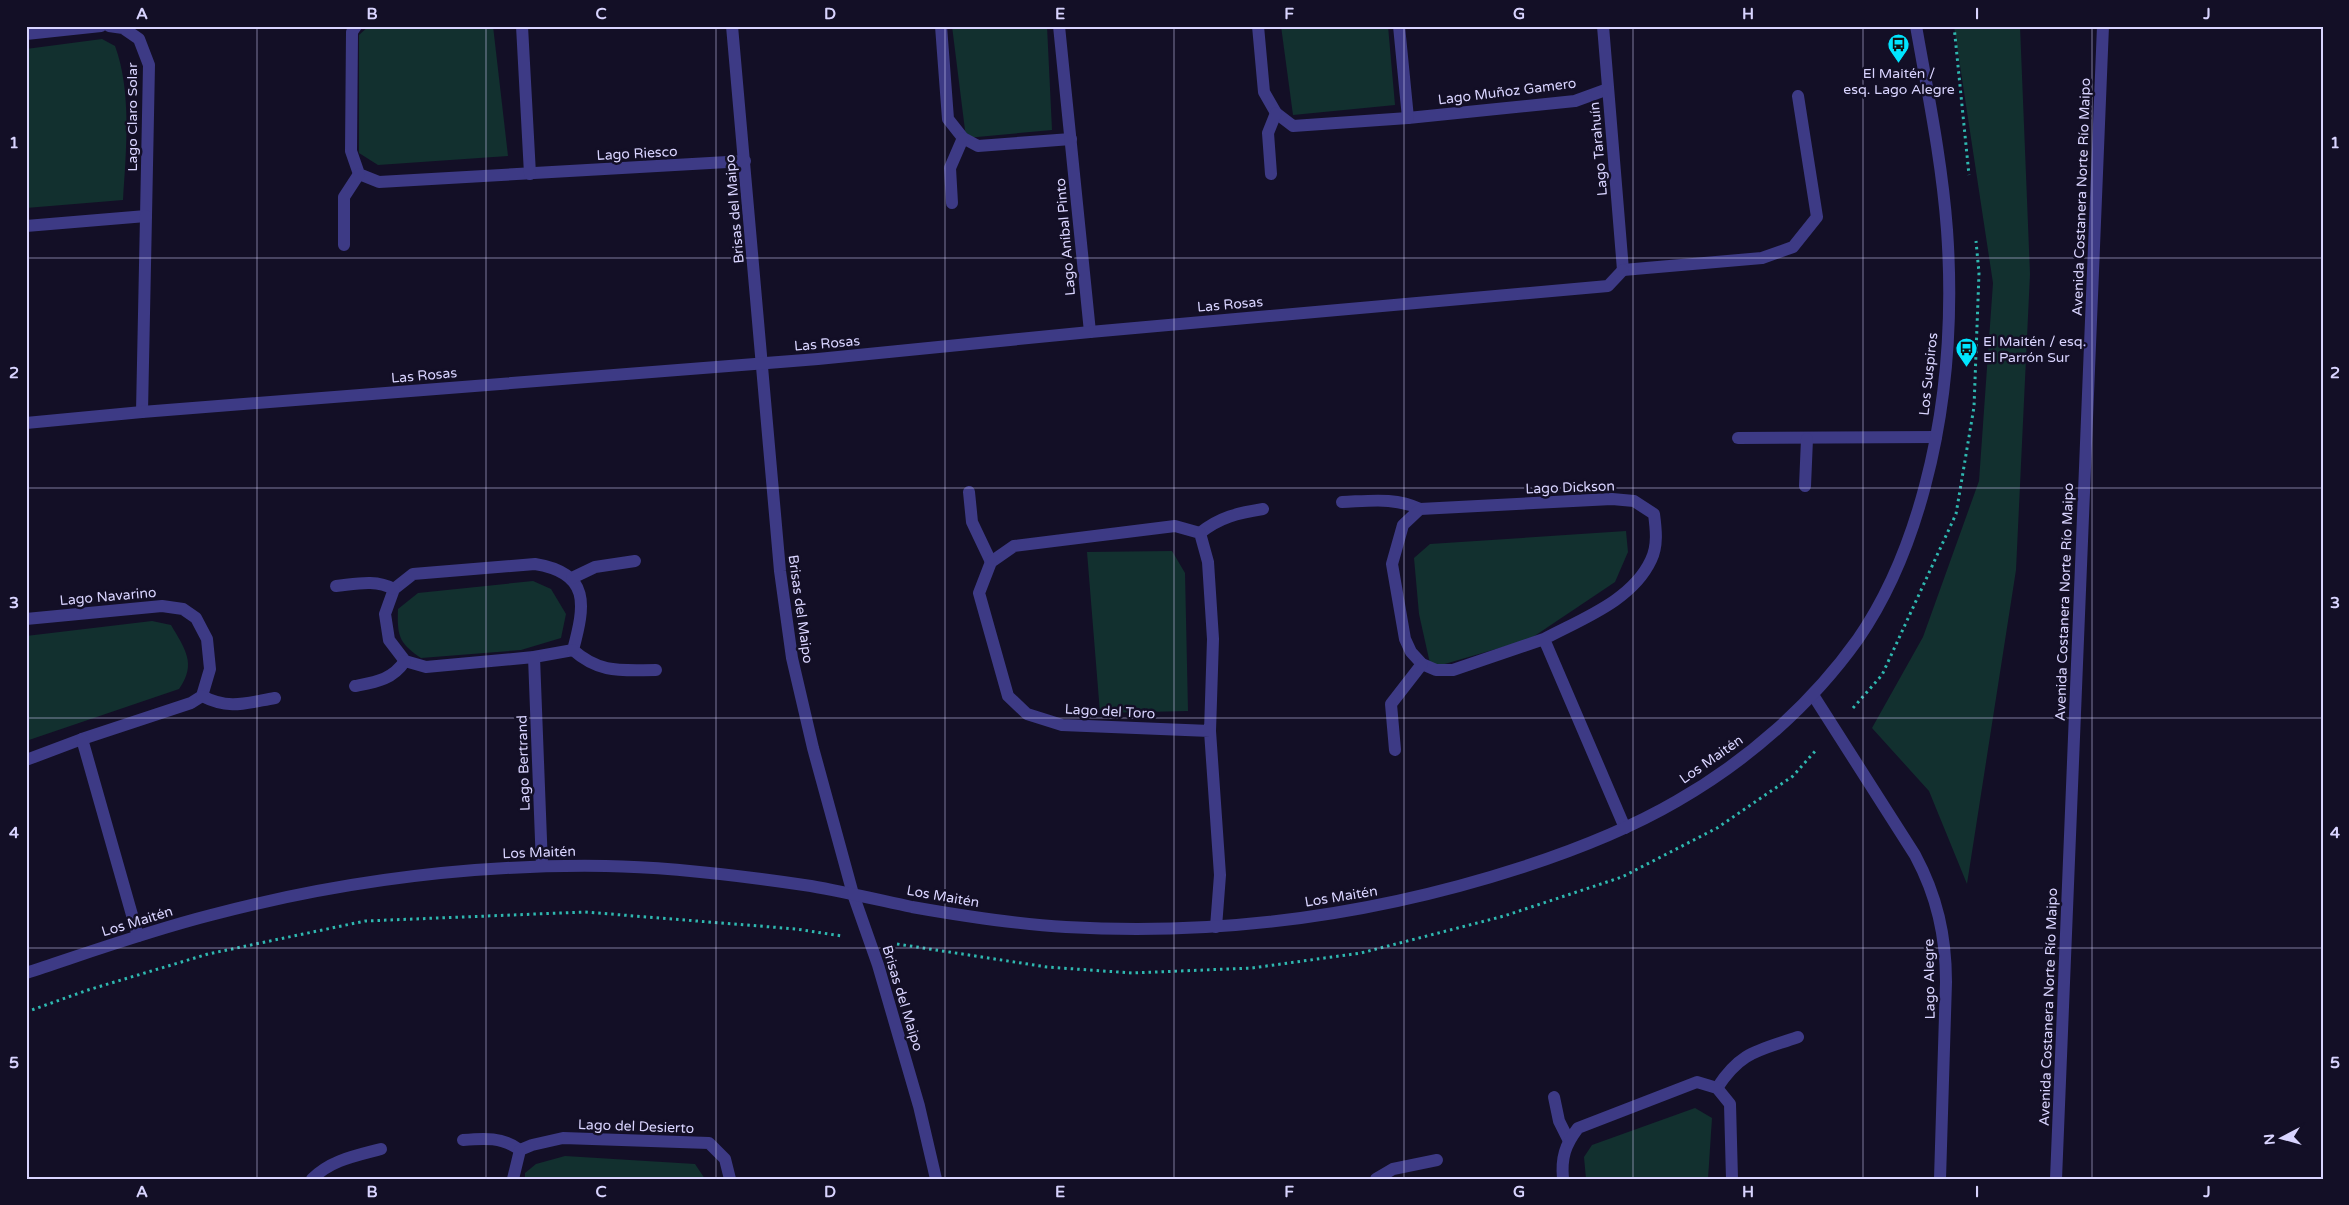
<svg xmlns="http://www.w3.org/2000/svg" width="2349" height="1205" font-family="'Varela Round',sans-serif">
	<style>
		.green { fill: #12302f }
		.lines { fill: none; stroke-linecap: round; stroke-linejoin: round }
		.path { stroke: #2fb8b0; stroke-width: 3; stroke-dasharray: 2.5 4; stroke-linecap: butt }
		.minor { stroke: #3d3a85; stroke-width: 12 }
		.grid { fill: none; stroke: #d9d4ff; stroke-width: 1; stroke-opacity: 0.55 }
		.labels { text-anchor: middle; stroke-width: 5; stroke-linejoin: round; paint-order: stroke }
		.poi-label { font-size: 14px; fill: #d9d4ff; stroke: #130f26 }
		.street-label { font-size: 14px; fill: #d9d4ff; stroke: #130f26 }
		.neatline { fill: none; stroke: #d9d4ff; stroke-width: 2 }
		.grid-label { font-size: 16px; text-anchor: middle; font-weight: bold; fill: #d9d4ff }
	</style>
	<rect width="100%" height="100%" fill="#130f26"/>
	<g class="green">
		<polygon points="369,26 493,26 508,156 378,165 359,153 359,35"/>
		<polygon points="952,26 1047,26 1052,130 966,138"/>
		<polygon points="1281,26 1388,26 1395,105 1293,115"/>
		<polygon points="1954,26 2020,26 2030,274 2016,570 1967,884 1929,791 1872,728 1923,637 1979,481 1993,283"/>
		<path d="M 102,39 L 115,46 C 132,92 126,152 123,200 L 26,208 L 26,49 Z"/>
		<polygon points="1626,531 1628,552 1615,582 1530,639 1431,668 1419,614 1414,558 1430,544"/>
		<polygon points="1172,551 1185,573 1188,711 1100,713 1087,552"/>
		<path d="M 533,581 L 551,589 L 566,614 L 561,638 L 521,650 L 421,658 C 399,643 397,636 398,609 L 418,593 Z"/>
		<path d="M 152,621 L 171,625 C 185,649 197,664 179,689 L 26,741 L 26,636 Z"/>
		<polygon points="1695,1108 1712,1118 1708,1179 1586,1179 1584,1157 1592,1145"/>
		<polygon points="565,1156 695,1164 705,1179 525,1179 525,1173 536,1164"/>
	</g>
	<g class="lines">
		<g class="path">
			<polyline points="1954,26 1969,175"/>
			<polyline points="1853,708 1882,675 1956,514 1974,407 1979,273 1976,241"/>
			<polyline points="897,944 1047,967 1132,973 1252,968 1361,953 1504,916 1622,877 1717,828 1793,776 1817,749"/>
			<polyline points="26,1012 88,990 208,954 365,921 585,912 796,929 842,936"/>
		</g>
		<g class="minor">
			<polyline points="356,26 352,32 351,151 359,174 379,182 745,161"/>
			<polyline points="522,26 530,174"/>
			<polyline points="732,26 780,571 792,658 813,748 853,894 878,965 919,1106 936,1179"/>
			<polyline points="941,26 948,119 963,138 978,146 1071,139"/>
			<polyline points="1059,26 1090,332"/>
			<polyline points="1258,26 1264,92 1276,113 1293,126 1408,118 1575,101 1608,89"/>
			<polyline points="1399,26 1408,118"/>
			<polyline points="1603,26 1623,270"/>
			<polyline points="26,34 101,26"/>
			<polyline points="1271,174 1268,133 1276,113"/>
			<polyline points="952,203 950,168 963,138"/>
			<polyline points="26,226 146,216 149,65 139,39 123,28 109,26"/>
			<polyline points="344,245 344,197 359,174"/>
			<polyline points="1623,270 1762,258 1793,247 1817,217 1798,96"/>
			<polyline points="142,412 146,216"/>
			<polyline points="26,423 142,412 818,359 1090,332 1608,286 1623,270"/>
			<polyline points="1738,438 1936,437"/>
			<polyline points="1805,486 1807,439"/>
			<polyline points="969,492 972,522 991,562"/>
			<path d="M 1342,502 C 1370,501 1395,497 1420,509"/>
			<path d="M 1200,533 C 1220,517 1238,513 1263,509"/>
			<path d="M 535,564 C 591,573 585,605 573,650 L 534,657 L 426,667 L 405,661 L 389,640 L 385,614 L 394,589 L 413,574 Z"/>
			<polyline points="572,578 595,567 635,561"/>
			<path d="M 336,586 C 356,584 375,579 394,589"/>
			<polyline points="26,619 162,606 183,609 196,618 207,639 210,669 202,696 191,703 82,739 26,760"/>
			<path d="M 1544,639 L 1453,670 L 1436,670 L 1422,664 L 1411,652 L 1405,639 L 1392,564 L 1403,525 L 1420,509 L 1612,499 L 1634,501 L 1654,514 C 1656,529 1658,546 1651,560 C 1632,601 1581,619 1544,639 L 1625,828"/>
			<path d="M 573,650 C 600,674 622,670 656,670"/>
			<polyline points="534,657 542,866"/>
			<path d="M 355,686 C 376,682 392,680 405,661"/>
			<path d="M 1813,695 L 1915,855 C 1937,896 1946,936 1946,982 L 1940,1179"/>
			<path d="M 202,696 C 229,710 246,703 275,698"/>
			<polyline points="1210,731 1062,725 1027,714 1008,696 979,593 991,562 1014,546 1175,526 1200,533 1208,562 1213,639 1210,731 1220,875 1216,927"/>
			<polyline points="82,739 138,936"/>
			<polyline points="1395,750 1391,704 1422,664"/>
			<path d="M 26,973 C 87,953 148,931 211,915 C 340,881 473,864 606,866 C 674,867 744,876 811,886 C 845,892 879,900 912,907 C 963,916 1014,924 1066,927 C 1222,936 1375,915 1523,867 C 1575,850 1629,829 1677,801 C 1747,761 1811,705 1858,639 C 1889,594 1911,539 1925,486 C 1947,403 1953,315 1947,230 C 1942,162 1928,94 1916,26"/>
			<path d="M 1717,1088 C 1741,1051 1758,1051 1798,1037"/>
			<polyline points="1554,1097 1559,1121 1569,1141"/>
			<path d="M 463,1140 C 485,1138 502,1137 520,1150"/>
			<path d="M 312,1179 C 331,1160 355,1156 381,1149"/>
			<polyline points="513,1179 520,1150 532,1145 563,1138 709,1143 725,1159 730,1179"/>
			<polyline points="1376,1179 1393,1169 1437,1160"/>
			<path d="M 1563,1179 C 1561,1158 1565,1145 1578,1128 L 1697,1082 L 1717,1088 L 1730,1104 L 1732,1179"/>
			<polyline points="2056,1179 2103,26"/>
		</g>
	</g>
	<path class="grid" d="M 257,26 L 257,1179M 486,26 L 486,1179M 716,26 L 716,1179M 945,26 L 945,1179M 1174,26 L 1174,1179M 1404,26 L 1404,1179M 1633,26 L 1633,1179M 1863,26 L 1863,1179M 2092,26 L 2092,1179M 26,258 L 2323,258M 26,488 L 2323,488M 26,718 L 2323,718M 26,948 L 2323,948"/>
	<defs>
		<symbol id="bus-pin" viewBox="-11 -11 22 30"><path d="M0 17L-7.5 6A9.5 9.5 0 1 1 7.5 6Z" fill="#00e5ff" stroke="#130f26"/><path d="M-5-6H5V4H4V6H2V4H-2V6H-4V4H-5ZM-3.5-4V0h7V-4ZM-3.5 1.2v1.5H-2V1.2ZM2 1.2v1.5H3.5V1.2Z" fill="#111"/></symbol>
	</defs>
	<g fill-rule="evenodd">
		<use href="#bus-pin" x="1886" y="32" width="25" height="34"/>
		<use href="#bus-pin" x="1954" y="336" width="25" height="34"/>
	</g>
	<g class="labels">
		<g class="poi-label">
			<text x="1899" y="78">El Maitén /<tspan x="1899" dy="16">esq. Lago Alegre</tspan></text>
			<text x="1983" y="346" text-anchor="start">El Maitén / esq.<tspan x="1983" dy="16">El Parrón Sur</tspan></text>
		</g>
		<g class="street-label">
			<text transform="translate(1507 91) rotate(-7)" y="5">Lago Muñoz Gamero</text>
			<text transform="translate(132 117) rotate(-90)" y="5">Lago Claro Solar</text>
			<text transform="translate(1598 149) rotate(-95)" y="5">Lago Tarahuín</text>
			<text transform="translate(637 153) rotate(-3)" y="5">Lago Riesco</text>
			<text transform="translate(2081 197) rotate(-88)" y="5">Avenida Costanera Norte Río Maipo</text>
			<text transform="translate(734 209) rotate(-95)" y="5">Brisas del Maipo</text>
			<text transform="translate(1065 237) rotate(-95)" y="5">Lago Aníbal Pinto</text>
			<text transform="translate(1230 304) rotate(-5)" y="5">Las Rosas</text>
			<text transform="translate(827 343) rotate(-5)" y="5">Las Rosas</text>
			<text transform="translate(1928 374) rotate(-84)" y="5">Los Suspiros</text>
			<text transform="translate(424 375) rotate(-5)" y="5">Las Rosas</text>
			<text transform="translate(1570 487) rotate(-2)" y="5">Lago Dickson</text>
			<text transform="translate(108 596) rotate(-5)" y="5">Lago Navarino</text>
			<text transform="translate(2064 602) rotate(-88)" y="5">Avenida Costanera Norte Río Maipo</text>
			<text transform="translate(801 609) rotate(82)" y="5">Brisas del Maipo</text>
			<text transform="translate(1110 711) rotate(3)" y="5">Lago del Toro</text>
			<text transform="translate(1711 759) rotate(-35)" y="5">Los Maitén</text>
			<text transform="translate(523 763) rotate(-92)" y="5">Lago Bertrand</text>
			<text transform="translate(539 852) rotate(-2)" y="5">Los Maitén</text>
			<text transform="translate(943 896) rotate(10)" y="5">Los Maitén</text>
			<text transform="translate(1341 896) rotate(-9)" y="5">Los Maitén</text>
			<text transform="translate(137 921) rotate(-17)" y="5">Los Maitén</text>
			<text transform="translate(1929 979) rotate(-91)" y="5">Lago Alegre</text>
			<text transform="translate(903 998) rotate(73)" y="5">Brisas del Maipo</text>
			<text transform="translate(2048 1007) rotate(-88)" y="5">Avenida Costanera Norte Río Maipo</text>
			<text transform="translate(636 1126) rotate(2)" y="5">Lago del Desierto</text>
		</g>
	</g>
	<rect width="2349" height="1205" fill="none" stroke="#130f26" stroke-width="55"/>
	<g transform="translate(2282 1138) rotate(264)" stroke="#130f26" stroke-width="4" paint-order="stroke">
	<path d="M0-4L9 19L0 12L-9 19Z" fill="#d9d4ff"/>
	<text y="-8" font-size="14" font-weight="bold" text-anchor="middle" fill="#d9d4ff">N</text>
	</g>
	<rect x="28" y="28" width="2294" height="1150" class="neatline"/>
	<g class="grid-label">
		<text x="142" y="19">A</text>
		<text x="372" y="19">B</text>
		<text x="601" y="19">C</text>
		<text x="830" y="19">D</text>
		<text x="1060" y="19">E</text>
		<text x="1289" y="19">F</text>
		<text x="1519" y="19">G</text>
		<text x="1748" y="19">H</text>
		<text x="1977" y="19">I</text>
		<text x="2207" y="19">J</text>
		<text x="14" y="148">1</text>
		<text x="2335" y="148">1</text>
		<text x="14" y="378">2</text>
		<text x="2335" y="378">2</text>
		<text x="14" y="608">3</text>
		<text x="2335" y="608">3</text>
		<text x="14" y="838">4</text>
		<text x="2335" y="838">4</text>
		<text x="14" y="1068">5</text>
		<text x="2335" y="1068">5</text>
		<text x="142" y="1197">A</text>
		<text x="372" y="1197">B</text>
		<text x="601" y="1197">C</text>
		<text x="830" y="1197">D</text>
		<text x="1060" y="1197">E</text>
		<text x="1289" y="1197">F</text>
		<text x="1519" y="1197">G</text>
		<text x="1748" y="1197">H</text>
		<text x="1977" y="1197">I</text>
		<text x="2207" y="1197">J</text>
	</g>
</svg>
